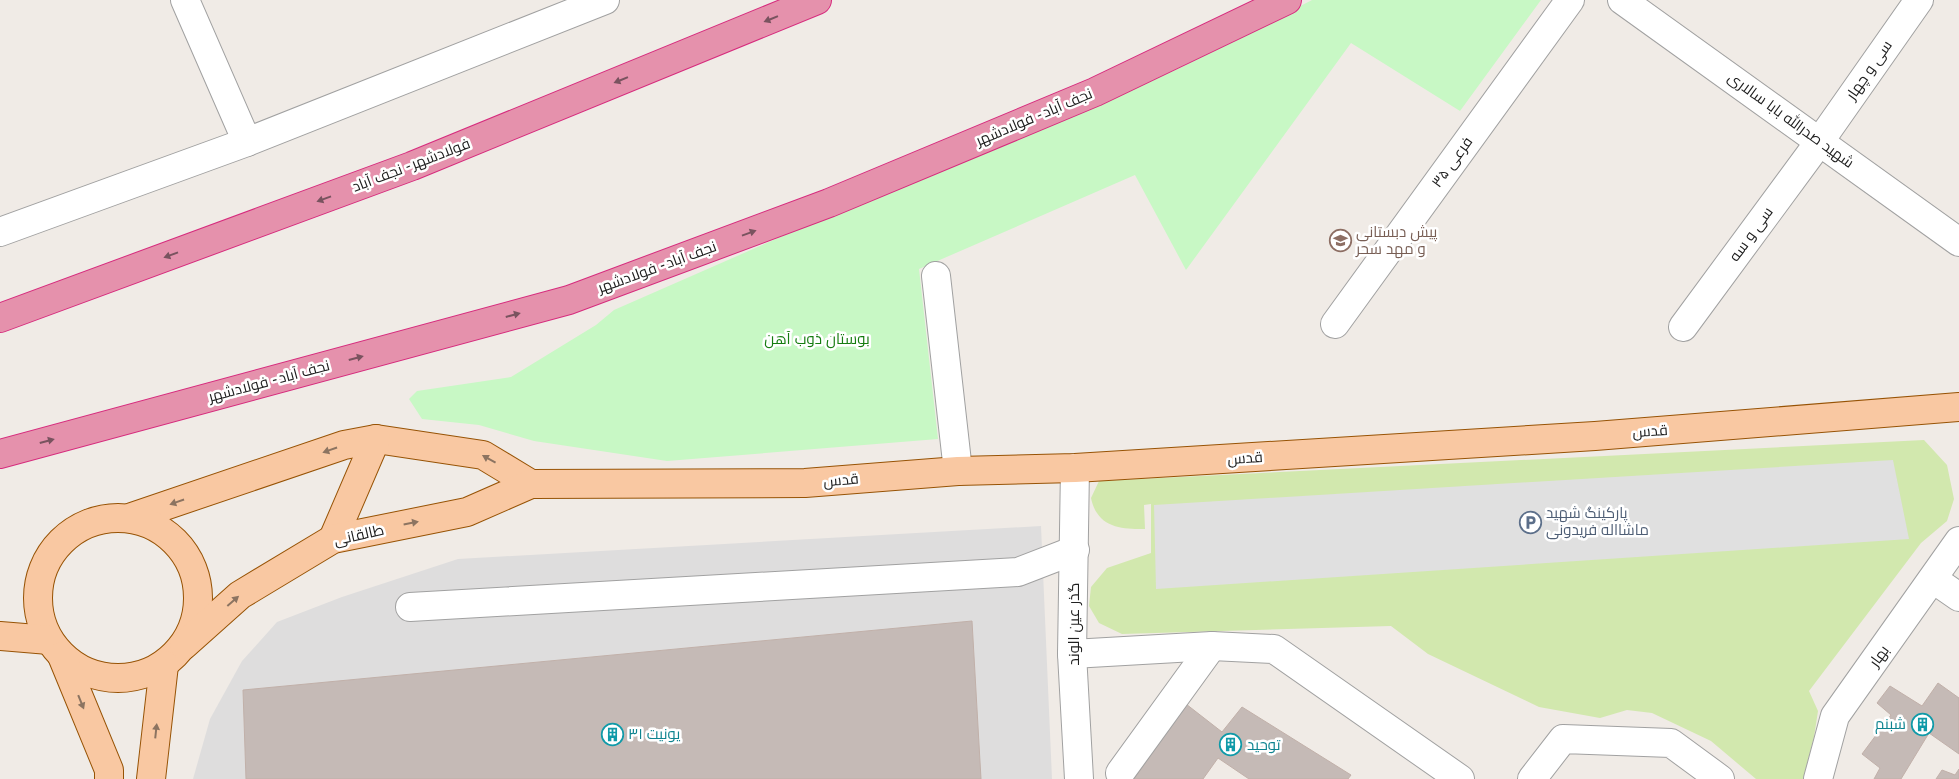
<svg xmlns="http://www.w3.org/2000/svg" width="1959" height="779" font-family="'PT Sans',Cairo,sans-serif">
	<style>
		.residential { fill: #dedddd }
		.grass { fill: #d2e8ae }
		.park { fill: #c8f8c5 }
		.parking { fill: #e0e0e0 }
		.building { fill: #c5bab6; stroke: #c1b0a9 }
		.lines { fill: none; stroke-linecap: round; stroke-linejoin: round }
		.minor-casing { stroke: #a1a1a1; stroke-width: 30 }
		.major-casing { stroke: #975305; stroke-width: 30 }
		.highway-casing { stroke: #d62b7d; stroke-width: 30 }
		.minor { stroke: #fff; stroke-width: 28 }
		.major { stroke: #f9c8a2; stroke-width: 28 }
		.highway { stroke: #e591ac; stroke-width: 28 }
		.oneway { fill: #79535f }
		.oneway2 { fill: #8c7461 }
		.labels { text-anchor: middle; stroke-width: 5; stroke-linejoin: round; paint-order: stroke }
		.street-label { font-size: 15px; fill: #202020; stroke: #fff }
		.education-label { font-size: 15px; fill: #785e54; stroke: #fff; text-anchor: start }
		.park-label { font-size: 15px; fill: #157c0f; stroke: #fff }
		.service-label { font-size: 15px; fill: #4e5e75; stroke: #fff; text-anchor: start }
		.culture-label { font-size: 15px; fill: #0d838f; stroke: #fff; text-anchor: start }
	</style>
	<rect width="100%" height="100%" fill="#f0ebe6"/>
	<polygon class="residential" points="1041,526 1052,779 193,779 210,719 242,661 277,622 342,597 458,559"/>
	<path class="grass" d="M 1924,440 L 1947,465 L 1954,499 L 1947,521 L 1921,543 L 1809,691 L 1818,711 L 1814,737 L 1803,779 L 1756,779 L 1711,741 L 1652,713 L 1627,710 L 1600,718 L 1539,707 L 1428,654 L 1391,626 L 1122,634 L 1099,623 L 1089,606 L 1091,587 L 1107,568 L 1151,553 L 1151,504 L 1144,505 L 1145,529 C 1128,529 1107,529 1097,513 C 1094,509 1092,503 1091,498 L 1099,481 Z"/>
	<polygon class="park" points="1312,0 1541,0 1460,111 1351,43 1186,270 1135,175 919,269 938,439 667,461 534,441 479,425 422,419 409,399 417,391 511,377 596,325 614,310 801,228 1180,68"/>
	<polygon class="parking" points="1893,460 1909,539 1156,589 1154,505"/>
	<g class="building">
		<polygon points="972,621 981,779 246,779 243,690"/>
		<polygon points="1938,683 1959,698 1959,754 1929,733 1901,779 1874,779 1880,768 1862,754 1891,715 1877,703 1890,686 1922,706"/>
		<polygon points="1186,704 1222,732 1242,707 1351,775 1348,779 1249,779 1218,758 1203,779 1134,779"/>
		<polygon points="1959,769 1959,779 1936,779 1942,770 1955,775"/>
	</g>
	<g class="lines">
		<defs>
			<g id="minor">
				<polyline points="185,0 247,142"/>
				<polyline points="1622,0 1959,242"/>
				<polyline points="0,232 247,142 605,0"/>
				<polyline points="936,276 958,471"/>
				<polyline points="1335,324 1570,0"/>
				<polyline points="1683,327 1820,141 1919,0"/>
				<polyline points="1075,468 1072,654 1079,779"/>
				<polyline points="1933,579 1959,597"/>
				<polyline points="410,607 1018,572 1075,550"/>
				<polyline points="1072,654 1212,646 1274,649 1460,779"/>
				<polyline points="1120,773 1212,646"/>
				<polyline points="1532,779 1563,739 1671,743 1720,779"/>
				<polyline points="1818,779 1835,716 1959,541"/>
			</g>
			<g id="major">
				<polyline points="132,517 344,445 376,439 483,455 531,484"/>
				<circle cx="118" cy="598" r="80"/>
				<polyline points="333,539 376,439"/>
				<polyline points="0,636 49,640"/>
				<polyline points="184,645 240,595 333,539 467,512 531,484 805,483 958,471 1075,468 1595,436 1959,407"/>
				<polyline points="62,656 109,770 109,779"/>
				<polyline points="151,779 164,665"/>
			</g>
			<g id="highway">
				<polyline points="0,318 412,166 817,0"/>
				<polyline points="0,454 569,300 829,203 1095,92 1287,0"/>
			</g>
		</defs>
		<use href="#minor" class="minor-casing"/>
		<use href="#major" class="major-casing"/>
		<use href="#highway" class="highway-casing"/>
		<use href="#minor" class="minor"/>
		<use href="#major" class="major"/>
		<use href="#highway" class="highway"/>
	</g>
	<defs><path id="oneway-solid" d="M-6-.8H1V-3.2L6.5 0L1 3.2V.8H-6Z" transform="scale(1.25)"/></defs>
	<g class="oneway">
		<use href="#oneway-solid" transform="translate(771 19) rotate(158)"/>
		<use href="#oneway-solid" transform="translate(621 80) rotate(158)"/>
		<use href="#oneway-solid" transform="translate(324 199) rotate(160)"/>
		<use href="#oneway-solid" transform="translate(749 233) rotate(-20)"/>
		<use href="#oneway-solid" transform="translate(171 255) rotate(160)"/>
		<use href="#oneway-solid" transform="translate(513 315) rotate(-15)"/>
		<use href="#oneway-solid" transform="translate(356 358) rotate(-15)"/>
		<use href="#oneway-solid" transform="translate(47 441) rotate(-15)"/>
	</g>
	<g class="oneway2">
		<use href="#oneway-solid" transform="translate(330 450) rotate(161)"/>
		<use href="#oneway-solid" transform="translate(489 459) rotate(-151)"/>
		<use href="#oneway-solid" transform="translate(177 502) rotate(161)"/>
		<use href="#oneway-solid" transform="translate(411 523) rotate(-11)"/>
		<use href="#oneway-solid" transform="translate(233 601) rotate(-41)"/>
		<use href="#oneway-solid" transform="translate(81 702) rotate(68)"/>
		<use href="#oneway-solid" transform="translate(156 731) rotate(-84)"/>
	</g>
	<defs>
		<symbol id="school-ring" viewBox="-11 -11 22 22"><circle r="9.5" fill="#fff" stroke="#8d6e63" stroke-width="1.5"/><path d="M0-5L7-2L0 1L-7-2ZM-4 1L0 2.5L4 1V4Q0 6-4 4Z" fill="#8d6e63"/></symbol>
		<symbol id="parking-ring" viewBox="-11 -11 22 22"><circle r="9.5" fill="#fff" stroke="#5c6f8a" stroke-width="1.5"/><path d="M-3.5-5.5H1a3.5 3.5 0 0 1 0 7H-1V5.5H-3.5ZM-1-3.4V-.6H.8a1.4 1.4 0 0 0 0-2.8Z" fill="#5c6f8a"/></symbol>
		<symbol id="building-ring" viewBox="-11 -11 22 22"><circle r="9.5" fill="#fff" stroke="#0f9aa8" stroke-width="1.5"/><path d="M-4-6H4V6H1V3H-1V6H-4ZM-2.5-4.3h1.7v1.8h-1.7ZM.8-4.3h1.7v1.8H.8ZM-2.5-1h1.7V.8h-1.7ZM.8-1h1.7V.8H.8Z" fill="#0f9aa8"/></symbol>
	</defs>
	<g fill-rule="evenodd">
		<use href="#school-ring" x="1328" y="228" width="25" height="25"/>
		<use href="#parking-ring" x="1518" y="510" width="25" height="25"/>
		<use href="#building-ring" x="1910" y="712" width="25" height="25"/>
		<use href="#building-ring" x="600" y="722" width="25" height="25"/>
		<use href="#building-ring" x="1218" y="732" width="25" height="25"/>
	</g>
	<g class="labels">
		<g class="street-label">
			<text transform="translate(1869 70) rotate(-55)" y="5">سی و چهار</text>
			<text transform="translate(1034 117) rotate(-23)" y="5">نجف آباد - فولادشهر</text>
			<text transform="translate(1791 120) rotate(36)" y="5">شهید صدرالله بابا سالاری</text>
			<text transform="translate(1452 162) rotate(-54)" y="5">فرعی ۳۵</text>
			<text transform="translate(411 165) rotate(-21)" y="5">فولادشهر - نجف آباد</text>
			<text transform="translate(1751 234) rotate(-54)" y="5">سی و سه</text>
			<text transform="translate(657 267) rotate(-20)" y="5">نجف آباد - فولادشهر</text>
			<text transform="translate(269 381) rotate(-15)" y="5">نجف آباد - فولادشهر</text>
			<text transform="translate(1650 431) rotate(-4)" y="5">قدس</text>
			<text transform="translate(1245 458) rotate(-4)" y="5">قدس</text>
			<text transform="translate(841 480) rotate(-5)" y="5">قدس</text>
			<text transform="translate(359 535) rotate(-13)" y="5">طالقانی</text>
			<text transform="translate(1074 624) rotate(-90)" y="5">گذر عین الوند</text>
			<text transform="translate(1879 656) rotate(-54)" y="5">بهار</text>
		</g>
		<g class="education-label">
			<text x="1356" y="237">پیش دبستانی<tspan x="1356" dy="17">و مهد سحر</tspan></text>
		</g>
		<g class="park-label">
			<text x="817" y="344">بوستان ذوب آهن</text>
		</g>
		<g class="service-label">
			<text x="1546" y="518">پارکینگ شهید<tspan x="1546" dy="17">ماشااله فریدونی</tspan></text>
		</g>
		<g class="culture-label">
			<text x="1906" y="729" text-anchor="end">شبنم</text>
			<text x="628" y="739">یونیت ۳۱</text>
			<text x="1247" y="750">توحید</text>
		</g>
	</g>
</svg>
